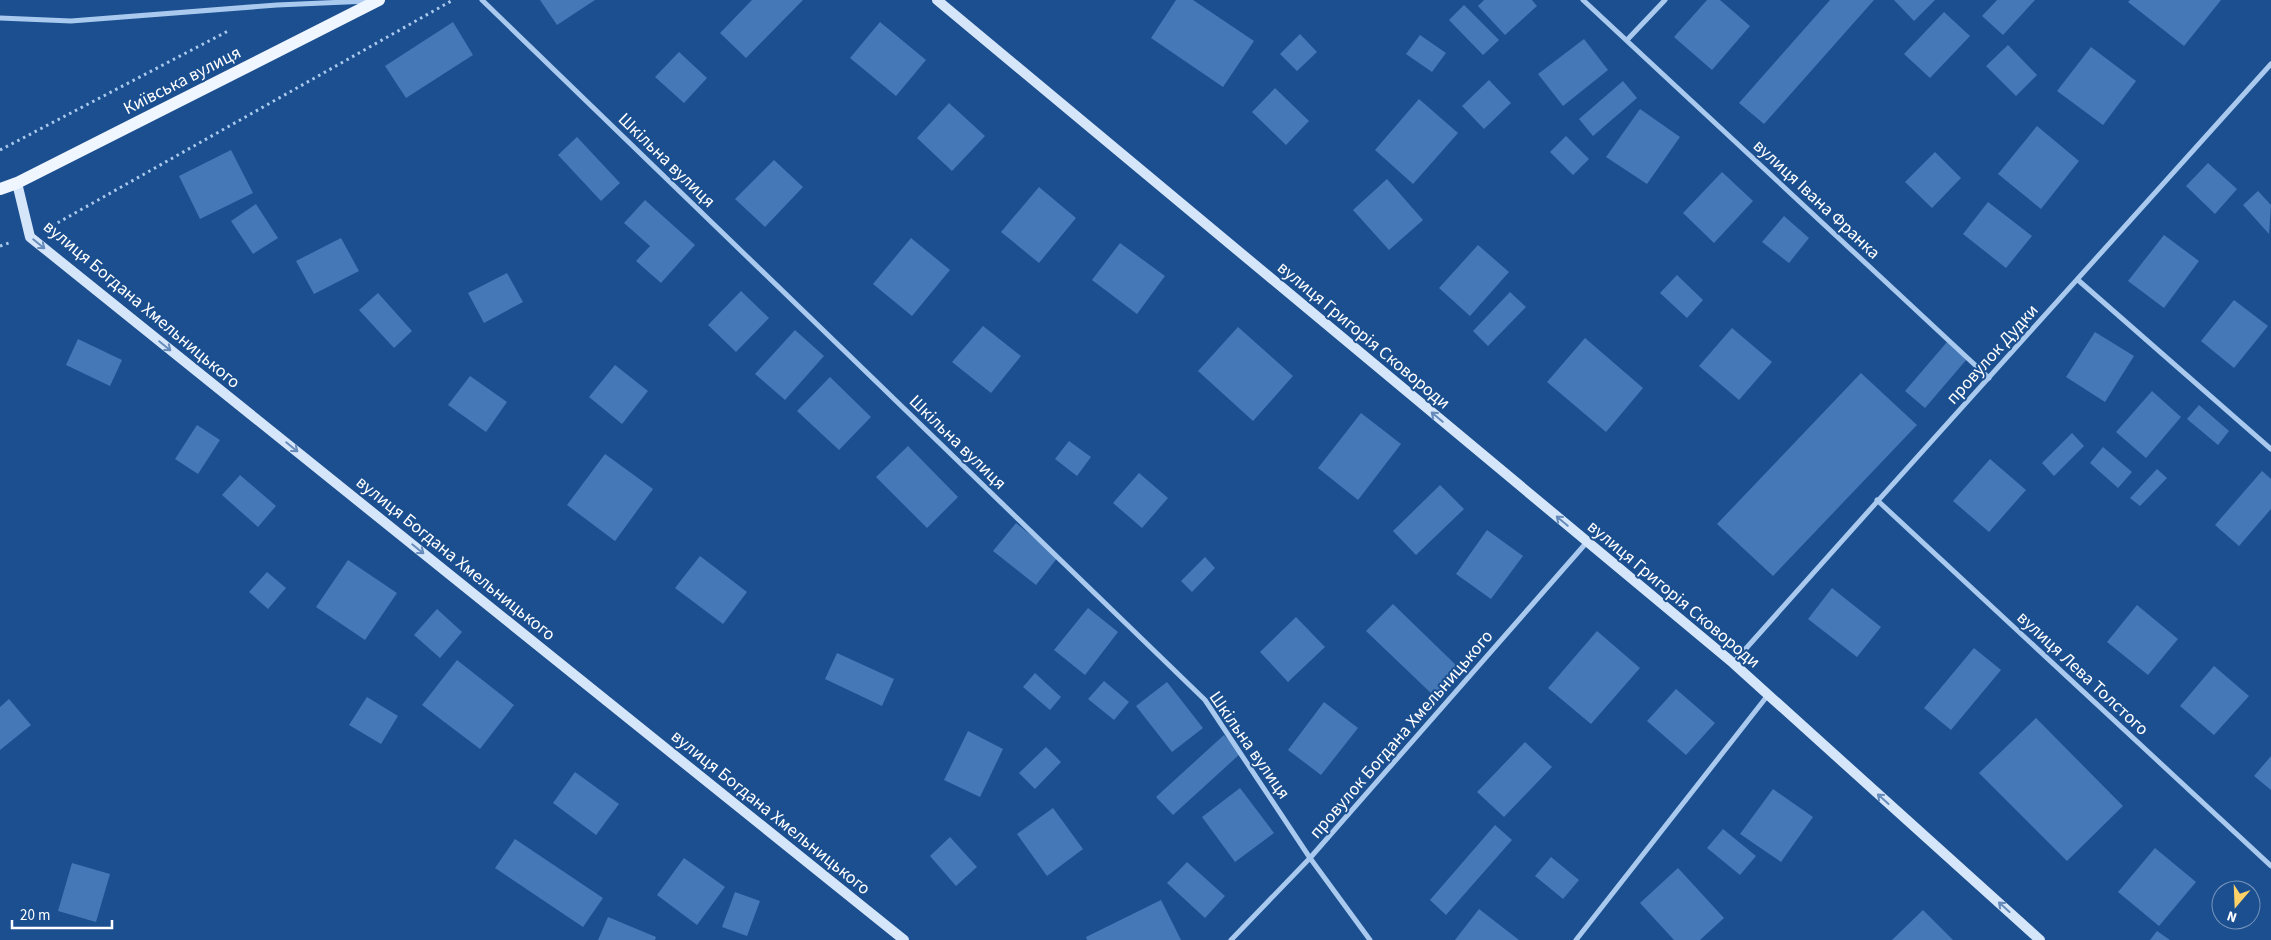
<svg xmlns="http://www.w3.org/2000/svg" width="2271" height="940" font-family="'Source Sans 3',sans-serif">
	<style>
		.building { fill: #4478b7 }
		.lines { fill: none; stroke-linecap: round; stroke-linejoin: round }
		.path { stroke: #a9c9ee; stroke-width: 3; stroke-dasharray: 2.5 4; stroke-linecap: butt }
		.street { stroke: #a9c9ee; stroke-width: 5 }
		.secondary { stroke: #d6e6fa; stroke-width: 10 }
		.primary { stroke: #f0f6ff; stroke-width: 12 }
		.oneway { stroke: #668bba }
		.labels { text-anchor: middle; stroke-width: 4; stroke-linejoin: round; paint-order: stroke }
		.street-label { font-size: 18px; fill: #fff; stroke: #1b4f8f }
	</style>
	<rect width="100%" height="100%" fill="#1b4f8f"/>
	<g class="building">
		<polygon points="540,0 595,0 557,25"/>
		<polygon points="752,0 803,0 746,58 720,33"/>
		<polygon points="1176,0 1193,0 1254,41 1223,87 1151,38"/>
		<polygon points="1484,0 1532,0 1537,6 1505,35 1478,6"/>
		<polygon points="1707,0 1720,0 1750,26 1712,70 1674,37"/>
		<polygon points="1830,0 1874,0 1764,124 1739,103"/>
		<polygon points="1894,0 1935,0 1914,21"/>
		<polygon points="1997,0 2035,0 2003,35 1982,16"/>
		<polygon points="2130,0 2221,0 2184,46 2128,2"/>
		<polygon points="1464,5 1499,40 1483,55 1449,20"/>
		<polygon points="1944,12 1970,36 1930,78 1904,54"/>
		<polygon points="453,22 473,55 406,98 385,66"/>
		<polygon points="880,22 926,60 896,96 850,58"/>
		<polygon points="1300,34 1317,52 1297,71 1280,54"/>
		<polygon points="1420,35 1446,53 1432,72 1406,54"/>
		<polygon points="1584,39 1608,70 1563,106 1538,74"/>
		<polygon points="2008,45 2037,75 2016,96 1986,66"/>
		<polygon points="2091,47 2136,81 2103,125 2057,91"/>
		<polygon points="679,52 707,78 684,103 655,77"/>
		<polygon points="1489,80 1511,103 1484,129 1462,106"/>
		<polygon points="1623,81 1637,98 1593,136 1579,119"/>
		<polygon points="1275,88 1309,121 1286,145 1252,112"/>
		<polygon points="1419,99 1458,133 1413,184 1375,150"/>
		<polygon points="949,103 985,136 952,171 917,138"/>
		<polygon points="1640,109 1680,137 1647,184 1606,157"/>
		<polygon points="2037,126 2079,161 2041,209 1998,174"/>
		<polygon points="1566,136 1589,159 1573,175 1550,152"/>
		<polygon points="577,137 620,183 601,201 558,155"/>
		<polygon points="231,150 253,193 200,219 179,176"/>
		<polygon points="1935,152 1961,178 1932,208 1905,182"/>
		<polygon points="774,160 803,187 765,227 735,199"/>
		<polygon points="2208,163 2237,189 2215,214 2186,186"/>
		<polygon points="1722,172 1753,201 1714,243 1683,213"/>
		<polygon points="1387,179 1423,220 1389,250 1353,210"/>
		<polygon points="1039,187 1076,218 1039,263 1001,232"/>
		<polygon points="2258,191 2271,205 2269,234 2243,205"/>
		<polygon points="645,200 695,245 661,283 636,261 650,246 624,223"/>
		<polygon points="1988,202 2032,236 2006,268 1963,234"/>
		<polygon points="256,204 278,238 253,254 231,221"/>
		<polygon points="1784,216 1809,238 1789,263 1762,242"/>
		<polygon points="2164,235 2199,261 2164,308 2128,281"/>
		<polygon points="341,238 359,271 314,294 296,261"/>
		<polygon points="911,238 950,270 912,316 873,284"/>
		<polygon points="1120,243 1165,276 1137,314 1092,280"/>
		<polygon points="1478,245 1509,272 1470,316 1439,288"/>
		<polygon points="507,273 523,302 484,323 468,293"/>
		<polygon points="1677,275 1703,300 1687,318 1660,293"/>
		<polygon points="741,291 769,318 736,352 708,325"/>
		<polygon points="1510,292 1526,307 1488,346 1473,331"/>
		<polygon points="378,293 412,331 394,348 359,310"/>
		<polygon points="2234,300 2268,326 2234,368 2201,341"/>
		<polygon points="983,326 1021,356 991,393 952,362"/>
		<polygon points="1238,327 1293,376 1253,421 1198,371"/>
		<polygon points="1732,328 1772,362 1739,400 1699,366"/>
		<polygon points="795,330 824,356 785,400 755,374"/>
		<polygon points="2095,332 2134,356 2105,402 2066,377"/>
		<polygon points="1585,338 1643,388 1606,432 1547,382"/>
		<polygon points="78,339 122,360 110,386 66,365"/>
		<polygon points="1947,342 1967,359 1925,408 1905,391"/>
		<polygon points="615,365 648,391 622,424 589,397"/>
		<polygon points="1861,373 1917,425 1773,576 1717,524"/>
		<polygon points="470,376 507,402 486,432 448,405"/>
		<polygon points="830,377 871,417 839,450 797,411"/>
		<polygon points="2152,391 2181,417 2146,458 2116,432"/>
		<polygon points="2199,405 2229,431 2218,445 2187,419"/>
		<polygon points="1361,413 1401,444 1358,500 1318,468"/>
		<polygon points="197,425 220,440 198,474 175,459"/>
		<polygon points="2072,433 2084,446 2054,476 2042,463"/>
		<polygon points="1069,441 1091,457 1077,476 1055,459"/>
		<polygon points="908,446 958,497 927,528 876,477"/>
		<polygon points="2103,447 2132,472 2118,488 2090,463"/>
		<polygon points="605,454 653,489 615,541 567,505"/>
		<polygon points="1990,459 2026,490 1989,532 1953,501"/>
		<polygon points="2157,469 2167,478 2140,506 2130,498"/>
		<polygon points="2262,471 2271,479 2271,509 2239,546 2215,525"/>
		<polygon points="1139,473 1168,498 1142,528 1113,503"/>
		<polygon points="240,475 276,506 258,527 222,495"/>
		<polygon points="1440,485 1464,509 1416,555 1393,531"/>
		<polygon points="1016,523 1058,557 1036,585 993,551"/>
		<polygon points="1487,530 1523,556 1491,599 1456,574"/>
		<polygon points="700,556 747,592 723,624 675,588"/>
		<polygon points="1205,557 1215,568 1192,592 1181,581"/>
		<polygon points="348,560 397,593 365,640 316,607"/>
		<polygon points="267,572 286,588 268,609 249,592"/>
		<polygon points="1832,588 1881,627 1857,657 1808,619"/>
		<polygon points="1393,604 1460,669 1434,696 1366,631"/>
		<polygon points="2137,605 2178,639 2148,675 2107,642"/>
		<polygon points="1088,608 1118,632 1085,675 1054,650"/>
		<polygon points="437,609 462,632 440,658 414,635"/>
		<polygon points="1296,617 1325,647 1288,682 1260,652"/>
		<polygon points="1597,631 1640,668 1591,724 1548,688"/>
		<polygon points="1974,648 2001,670 1951,730 1924,708"/>
		<polygon points="837,653 894,679 882,706 825,679"/>
		<polygon points="457,660 514,705 480,749 422,705"/>
		<polygon points="2214,666 2249,696 2214,735 2180,706"/>
		<polygon points="1035,673 1061,697 1050,710 1023,687"/>
		<polygon points="1104,681 1129,702 1114,720 1088,699"/>
		<polygon points="1167,682 1203,728 1172,752 1136,706"/>
		<polygon points="1676,689 1715,723 1686,755 1647,721"/>
		<polygon points="367,697 398,716 381,744 349,725"/>
		<polygon points="9,699 31,725 0,750 0,707"/>
		<polygon points="1324,702 1358,728 1321,775 1288,750"/>
		<polygon points="2036,718 2123,806 2067,861 1979,773"/>
		<polygon points="968,731 1003,749 980,797 944,780"/>
		<polygon points="1224,735 1241,753 1173,815 1156,797"/>
		<polygon points="1525,742 1552,767 1504,817 1477,792"/>
		<polygon points="1046,747 1061,762 1035,789 1019,773"/>
		<polygon points="2271,756 2271,790 2254,776"/>
		<polygon points="575,772 619,804 596,835 553,803"/>
		<polygon points="1240,788 1274,833 1235,862 1202,817"/>
		<polygon points="1773,789 1813,817 1781,862 1740,834"/>
		<polygon points="1053,808 1083,849 1047,876 1017,834"/>
		<polygon points="1495,825 1512,840 1446,915 1430,900"/>
		<polygon points="1723,829 1756,856 1740,875 1707,848"/>
		<polygon points="950,837 977,867 956,886 930,856"/>
		<polygon points="515,839 603,898 583,927 495,868"/>
		<polygon points="2155,848 2196,882 2159,926 2118,892"/>
		<polygon points="1551,857 1579,880 1563,899 1535,876"/>
		<polygon points="684,858 725,887 697,925 657,895"/>
		<polygon points="1187,862 1225,896 1205,918 1167,883"/>
		<polygon points="72,863 110,874 96,922 58,911"/>
		<polygon points="1678,868 1724,918 1700,940 1674,940 1640,903"/>
		<polygon points="735,892 760,901 747,936 722,927"/>
		<polygon points="1161,900 1181,940 1087,940 1086,937"/>
		<polygon points="1479,909 1519,940 1455,940"/>
		<polygon points="1923,910 1953,940 1892,940"/>
		<polygon points="608,917 656,937 655,940 598,940"/>
		<polygon points="2157,931 2170,940 2150,940"/>
	</g>
	<g class="lines">
		<g class="path">
			<polyline points="0,150 228,31"/>
			<polyline points="52,226 453,0"/>
			<polyline points="0,246 9,243"/>
		</g>
		<g class="street">
			<polyline points="482,0 1205,700 1310,858 1370,940"/>
			<polyline points="1583,0 1989,378"/>
			<polyline points="0,18 71,21 277,5 369,1"/>
			<polyline points="1627,40 1665,0"/>
			<polyline points="2078,280 2271,449"/>
			<polyline points="1877,500 2271,866"/>
			<path d="M 1733,663 C 1911,462 2093,264 2271,64"/>
			<polyline points="1231,940 1310,858 1587,542"/>
			<polyline points="1576,940 1768,695"/>
		</g>
		<g class="secondary">
			<polyline points="937,0 1733,663 2040,940"/>
			<polyline points="17,183 30,237 904,940"/>
		</g>
		<polyline class="primary" points="0,189 17,183 379,0"/>
	</g>
	<defs><path id="oneway-shaft" d="M-6 0H5M1.5-3L5.5 0L1.5 3" fill="none" stroke-width="1.6" stroke-linecap="round" stroke-linejoin="round" transform="scale(1.25)"/></defs>
	<g class="oneway">
		<use href="#oneway-shaft" transform="translate(39 244) rotate(39)"/>
		<use href="#oneway-shaft" transform="translate(165 346) rotate(39)"/>
		<use href="#oneway-shaft" transform="translate(1437 417) rotate(-140)"/>
		<use href="#oneway-shaft" transform="translate(292 447) rotate(39)"/>
		<use href="#oneway-shaft" transform="translate(1562 521) rotate(-140)"/>
		<use href="#oneway-shaft" transform="translate(418 549) rotate(39)"/>
		<use href="#oneway-shaft" transform="translate(1883 799) rotate(-138)"/>
		<use href="#oneway-shaft" transform="translate(2004 907) rotate(-138)"/>
	</g>
	<g class="labels">
		<g class="street-label">
			<text transform="translate(182 80) rotate(-27)" y="6">Київська вулиця</text>
			<text transform="translate(667 160) rotate(44)" y="6">Шкільна вулиця</text>
			<text transform="translate(1817 199) rotate(43)" y="6">вулиця Івана Франка</text>
			<text transform="translate(142 304) rotate(40)" y="6">вулиця Богдана Хмельницького</text>
			<text transform="translate(1364 335) rotate(40)" y="6">вулиця Григорія Сковороди</text>
			<text transform="translate(1992 354) rotate(-48)" y="6">провулок Дудки</text>
			<text transform="translate(958 442) rotate(44)" y="6">Шкільна вулиця</text>
			<text transform="translate(456 558) rotate(39)" y="6">вулиця Богдана Хмельницького</text>
			<text transform="translate(1674 594) rotate(40)" y="6">вулиця Григорія Сковороди</text>
			<text transform="translate(2083 673) rotate(43)" y="6">вулиця Лева Толстого</text>
			<text transform="translate(1401 734) rotate(-49)" y="6">провулок Богдана Хмельницького</text>
			<text transform="translate(1250 745) rotate(55)" y="6">Шкільна вулиця</text>
			<text transform="translate(771 812) rotate(39)" y="6">вулиця Богдана Хмельницького</text>
		</g>
	</g>
	<g transform="translate(2236 905) rotate(199)"><circle r="24" fill="#1b4f8f" stroke="#7695bc"/>
	<path d="M0-4L9 19L0 12L-9 19Z" fill="#ffd166"/>
	<text y="-8" font-size="14" font-weight="bold" text-anchor="middle" fill="#ffffff">N</text>
	</g>
	<path d="M12 920v8h100v-8" fill="none" stroke="#ffffff" stroke-width="2.5"/>
	<text x="20" y="920" font-size="15" fill="#ffffff" stroke="#1b4f8f" stroke-width="4" paint-order="stroke">20 m</text>
</svg>
